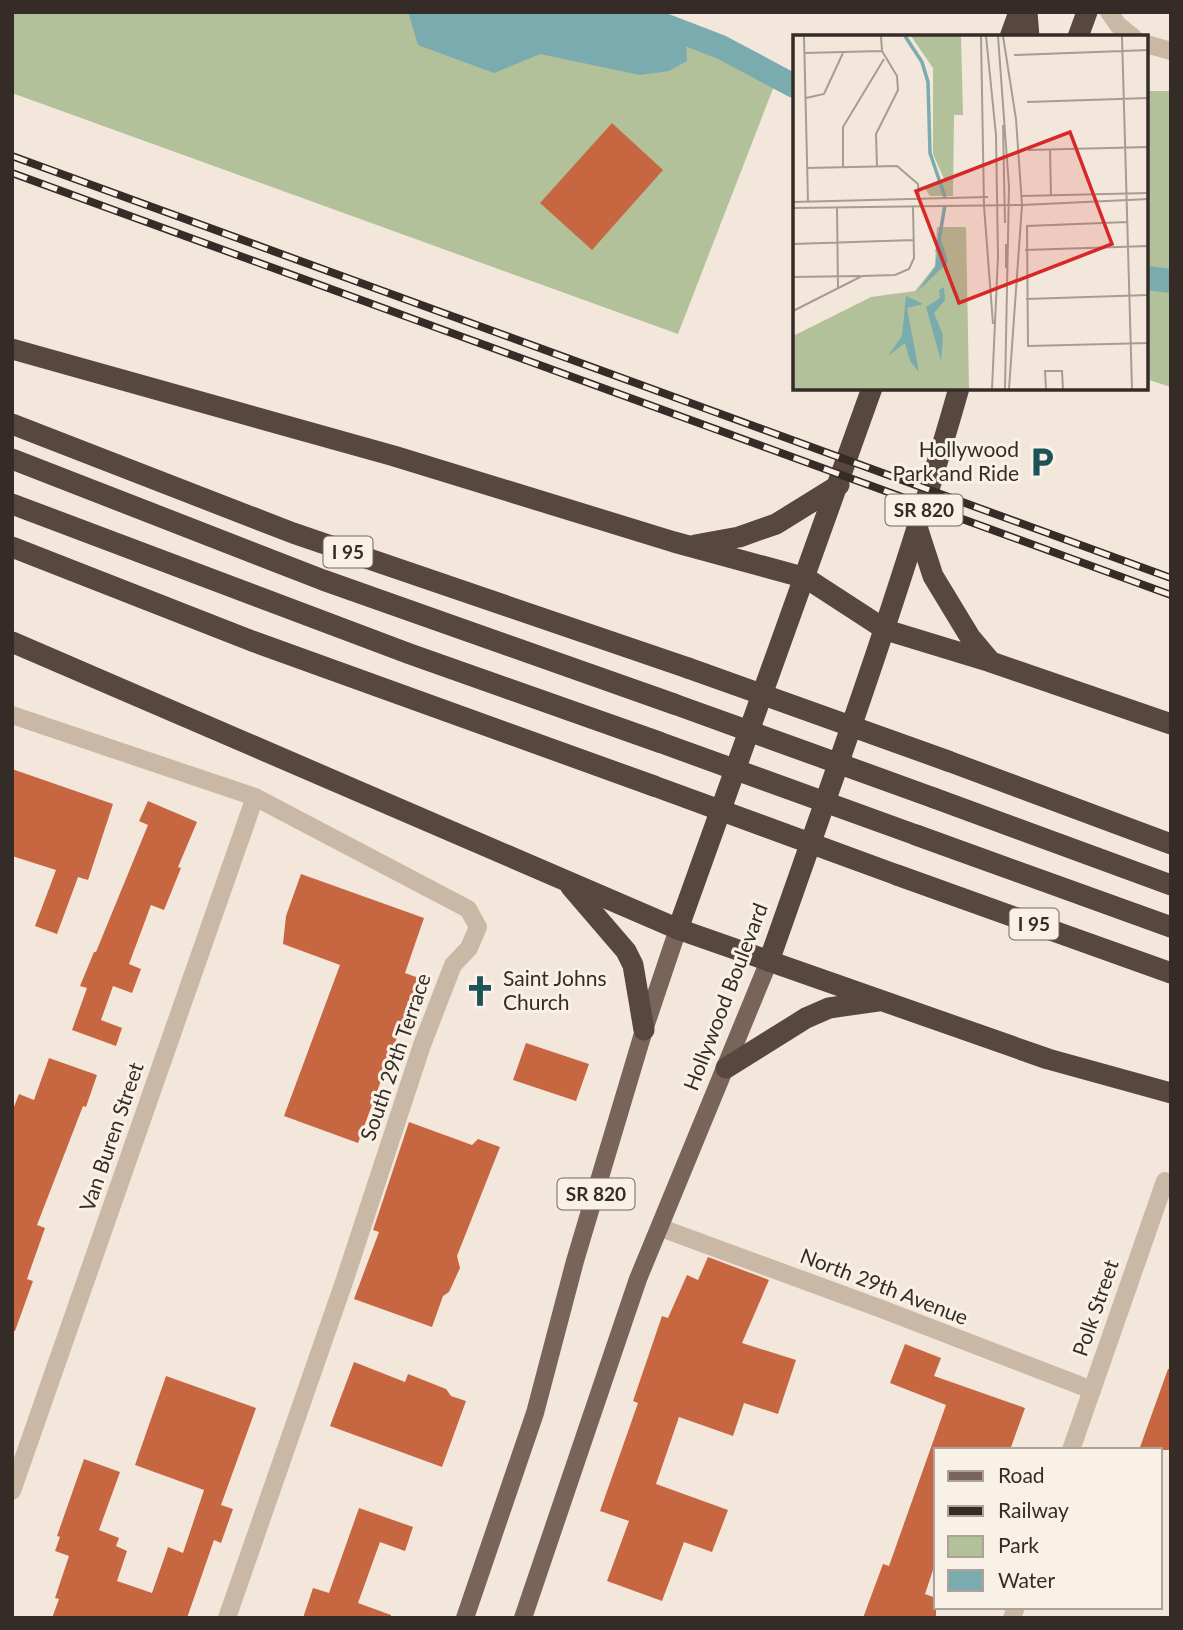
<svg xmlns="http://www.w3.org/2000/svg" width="1183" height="1630" font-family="Lato,sans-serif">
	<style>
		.green { fill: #b2c19a }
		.water { fill: #79abaf }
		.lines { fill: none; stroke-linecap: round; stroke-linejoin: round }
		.canal { stroke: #79abaf; stroke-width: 24 }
		.building { fill: #c76742 }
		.street { stroke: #cab8a6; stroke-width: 18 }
		.primary { stroke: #786458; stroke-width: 18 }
		.highway { stroke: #57473e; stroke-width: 21 }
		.rail-casing { stroke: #362c27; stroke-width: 8 }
		.rail { stroke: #f9f1e6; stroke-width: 5; stroke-dasharray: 16; stroke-linecap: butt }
		.highway-bridge { stroke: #57473e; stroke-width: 21 }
		.labels { text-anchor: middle; stroke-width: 6; stroke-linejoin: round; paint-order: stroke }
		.shield { fill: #f9f1e6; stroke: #706760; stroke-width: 2 }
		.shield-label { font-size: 19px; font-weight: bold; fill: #362c27 }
		.poi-label { font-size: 21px; fill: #362c27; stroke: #f9f1e6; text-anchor: end }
		.street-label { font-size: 21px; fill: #362c27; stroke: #f9f1e6 }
		.inset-river { fill: none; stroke: #79abaf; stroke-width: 3.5 }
		.inset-road { fill: none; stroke: #a79c92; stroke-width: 2 }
		.view { fill: #d62828; fill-opacity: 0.15; stroke: #d62828; stroke-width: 3.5 }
		.inset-edge { fill: none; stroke: #362c27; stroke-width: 3.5 }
	</style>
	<rect width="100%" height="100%" fill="#f2e7da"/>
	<g class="green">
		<polygon points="12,12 655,12 781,68 678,334 12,93"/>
		<polygon points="1146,91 1171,91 1171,387 1146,379"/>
	</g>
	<polygon class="water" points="408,12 622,12 686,42 687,61 669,71 640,75 540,54 494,73 418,45"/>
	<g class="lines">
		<g class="canal">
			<polyline points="630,12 721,47 794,86"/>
			<polyline points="1146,278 1171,281"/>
		</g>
	</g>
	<g class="building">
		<polygon points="612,123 663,170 592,250 540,203"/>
		<polygon points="12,769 113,804 88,880 78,877 57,934 35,926 56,870 12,856"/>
		<polygon points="148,801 197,822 178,867 181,868 164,910 151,905 129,964 141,969 132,993 113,986 101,1020 122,1028 116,1046 72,1030 87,988 80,986 94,952 96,952 148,825 139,821"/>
		<polygon points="301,874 424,918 405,973 419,978 358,1143 284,1116 340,965 283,944 286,916"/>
		<polygon points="526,1043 589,1064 576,1101 513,1080"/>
		<polygon points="49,1058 97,1075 86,1107 83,1106 37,1225 45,1228 27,1279 33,1281 15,1331 12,1330 12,1112 19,1094 34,1100"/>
		<polygon points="409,1122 472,1145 478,1139 500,1147 457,1256 460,1268 449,1292 443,1296 432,1327 354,1299 379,1232 373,1230"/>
		<polygon points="708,1257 769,1280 742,1343 796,1360 778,1414 744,1403 733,1436 679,1417 656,1484 728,1510 712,1552 684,1542 662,1601 607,1581 629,1521 600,1511 638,1403 633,1401 662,1316 668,1318 687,1275 698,1280"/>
		<polygon points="905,1344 941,1358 934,1376 1025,1408 1010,1450 936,1450 936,1561 925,1594 936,1598 936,1618 863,1618 883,1564 889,1566 946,1405 890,1383"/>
		<polygon points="354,1362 405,1382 408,1374 446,1389 451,1396 466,1401 442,1467 330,1426"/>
		<polygon points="1168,1369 1171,1369 1171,1450 1139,1450"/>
		<polygon points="166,1376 256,1408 221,1505 233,1509 221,1543 214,1540 187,1618 52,1618 59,1599 55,1598 69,1556 55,1551 60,1537 57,1536 84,1459 120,1472 99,1530 119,1538 116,1546 127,1551 117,1581 152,1593 168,1547 183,1553 204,1490 135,1465"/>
		<polygon points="359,1508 413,1527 405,1551 380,1542 358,1603 391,1615 391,1618 303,1618 313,1588 329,1593"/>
	</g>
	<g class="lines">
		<g class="street">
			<polyline points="1109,12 1118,25 1133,37"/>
			<polyline points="1146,44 1171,51"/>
			<polyline points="12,715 255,797 468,909 478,927 469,948 453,965 422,1045 344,1282 227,1618"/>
			<polyline points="661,1228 879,1308 1092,1390"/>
			<polyline points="1071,1450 1165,1181"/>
			<polyline points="12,1491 255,797"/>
			<polyline points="1012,1618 1016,1607"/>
		</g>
		<g class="primary">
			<polyline points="465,1618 535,1413 575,1261 644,1030 678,929"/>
			<polyline points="523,1618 638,1279 769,961"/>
		</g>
		<g class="highway">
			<polyline points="1027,12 1029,37"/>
			<polyline points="1010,37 1019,12"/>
			<polyline points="1078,37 1087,12"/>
			<polyline points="12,349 394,456 674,542 806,578 886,630 991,662 1171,724"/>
			<polyline points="12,424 293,533 688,668"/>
			<polyline points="12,459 323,580 674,704"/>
			<polyline points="12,504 410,654 659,742"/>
			<polyline points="918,530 933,576 970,637 991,662"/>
			<polyline points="695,545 739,537 776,524 839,485"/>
			<polyline points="12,547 252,641 654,786"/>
			<polyline points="12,642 678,929 1048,1059 1171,1093"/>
			<polyline points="948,761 1171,844"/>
			<polyline points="934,798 1171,885"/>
			<polyline points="916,835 1171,927"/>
			<polyline points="897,875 1171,973"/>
			<polyline points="571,887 626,951 633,965 644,1030"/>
			<polyline points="678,929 872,388"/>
			<path d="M 769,961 C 836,771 904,582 959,388"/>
			<polyline points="726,1068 806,1018 829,1008 878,1001"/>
		</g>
		<defs>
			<g id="rail">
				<polyline points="12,156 1171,578"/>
				<polyline points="12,173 1171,595"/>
			</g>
		</defs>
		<use href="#rail" class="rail-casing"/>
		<use href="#rail" class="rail"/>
		<g class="highway-bridge">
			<polyline points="688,668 948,761"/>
			<polyline points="674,704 934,798"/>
			<polyline points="659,742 916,835"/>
			<polyline points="654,786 897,875"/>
		</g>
	</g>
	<defs>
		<symbol id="parking-bare" viewBox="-9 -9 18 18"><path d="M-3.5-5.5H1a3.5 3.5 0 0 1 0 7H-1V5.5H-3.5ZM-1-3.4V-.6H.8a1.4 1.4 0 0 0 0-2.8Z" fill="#1c5258" stroke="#f9f1e6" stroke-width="2.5" paint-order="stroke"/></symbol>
		<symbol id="church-bare" viewBox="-9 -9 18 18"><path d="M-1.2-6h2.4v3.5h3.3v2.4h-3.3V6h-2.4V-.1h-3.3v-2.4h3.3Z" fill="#1c5258" stroke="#f9f1e6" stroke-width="2.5" paint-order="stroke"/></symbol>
	</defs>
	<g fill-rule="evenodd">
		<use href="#parking-bare" x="1020" y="440" width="44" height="44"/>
		<use href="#church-bare" x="458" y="969" width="44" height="44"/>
	</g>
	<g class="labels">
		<g class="shield">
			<rect x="885.5" y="494.5" width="77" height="31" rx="5"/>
			<rect x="323.5" y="536.5" width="49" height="31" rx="5"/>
			<rect x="1009.5" y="908.5" width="49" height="31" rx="5"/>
			<rect x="557.5" y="1178.5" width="77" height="31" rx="5"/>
		</g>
		<g class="shield-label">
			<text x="924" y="517">SR 820</text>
			<text x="348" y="559">I 95</text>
			<text x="1034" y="931">I 95</text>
			<text x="596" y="1201">SR 820</text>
		</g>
		<g class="poi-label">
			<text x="1019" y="457">Hollywood<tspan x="1019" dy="24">Park and Ride</tspan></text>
			<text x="503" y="986" text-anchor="start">Saint Johns<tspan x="503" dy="24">Church</tspan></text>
		</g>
		<g class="street-label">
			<text transform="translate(726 997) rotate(-69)" y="7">Hollywood Boulevard</text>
			<text transform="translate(396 1057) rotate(-71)" y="7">South 29th Terrace</text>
			<text transform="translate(112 1137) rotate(-71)" y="7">Van Buren Street</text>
			<text transform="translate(884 1287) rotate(21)" y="7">North 29th Avenue</text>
			<text transform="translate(1096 1308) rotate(-71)" y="7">Polk Street</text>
		</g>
	</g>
	<g transform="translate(793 35)">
		<rect width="355" height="355" fill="#f2e7da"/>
		<path d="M 118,1 L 168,1 L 170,80 L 161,80 L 160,161 L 137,161 L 131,152 L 151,144 L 140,119 L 140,33 ZM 144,192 L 173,192 L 176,354 L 0,354 L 0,301 L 78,262 L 122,256 L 142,231 Z" fill="#b2c19a"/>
		<path d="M 147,201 L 155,227 L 124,257 L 142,232 ZM 151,252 L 152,265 L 141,278 L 150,300 L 148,326 L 133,272 L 147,263 L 146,255 ZM 113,261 L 130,269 L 114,273 L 126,337 L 117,326 L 112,308 L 95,321 L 109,301 Z" fill="#79abaf"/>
		<path class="inset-river" d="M 112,1 L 129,27 L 135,47 L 137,118 L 152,162M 144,217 L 152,170"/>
		<path class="inset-road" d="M 11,1 L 15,167M 188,1 L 191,171 L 200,289M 193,1 L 203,100 L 205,221 L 199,354M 205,1 L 216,152 L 212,354M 210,1 L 223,84 L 229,170 L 216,354M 329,1 L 339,354M 12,18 L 89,16M 221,20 L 356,15M 13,63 L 31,59 L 50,18M 234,67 L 356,63M 210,90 L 212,188M 235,115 L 356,112M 257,115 L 258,161M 84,131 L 83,99 L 105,55 L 104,41 L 89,16 L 88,1M 50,132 L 50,92 L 91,24M 14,133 L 104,131 L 125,149 L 126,164M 228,161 L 356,158M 0,167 L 195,162M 229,170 L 356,164M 44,172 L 45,254M 0,173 L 229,170M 334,187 L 234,191 L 235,311 L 356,308M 0,209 L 121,205M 213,209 L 213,233M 232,215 L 356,211M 0,242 L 67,241M 233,264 L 356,260M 0,276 L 69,241 L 102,240 L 116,234 L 121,223 L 120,172M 253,354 L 252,336 L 269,336 L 270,354"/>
		<path class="view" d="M 277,97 L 319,209 L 166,268 L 123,156 Z"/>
		<rect width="355" height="355" class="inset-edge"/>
	</g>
	<rect width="1183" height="1630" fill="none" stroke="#362c27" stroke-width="28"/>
	<rect x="934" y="1448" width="228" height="161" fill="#f9f1e6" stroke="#aba29a" stroke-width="2"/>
	<rect x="948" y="1471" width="35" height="10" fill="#786458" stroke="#aba29a" stroke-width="2"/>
	<text x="998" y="1483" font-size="21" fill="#362c27">Road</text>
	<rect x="948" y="1506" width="35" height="10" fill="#362c27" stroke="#aba29a" stroke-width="2"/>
	<text x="998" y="1518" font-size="21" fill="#362c27">Railway</text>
	<rect x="948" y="1536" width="35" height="21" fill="#b2c19a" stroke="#aba29a" stroke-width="2"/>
	<text x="998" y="1553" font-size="21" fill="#362c27">Park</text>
	<rect x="948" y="1570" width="35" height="21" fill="#79abaf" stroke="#aba29a" stroke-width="2"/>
	<text x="998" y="1588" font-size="21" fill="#362c27">Water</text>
</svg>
